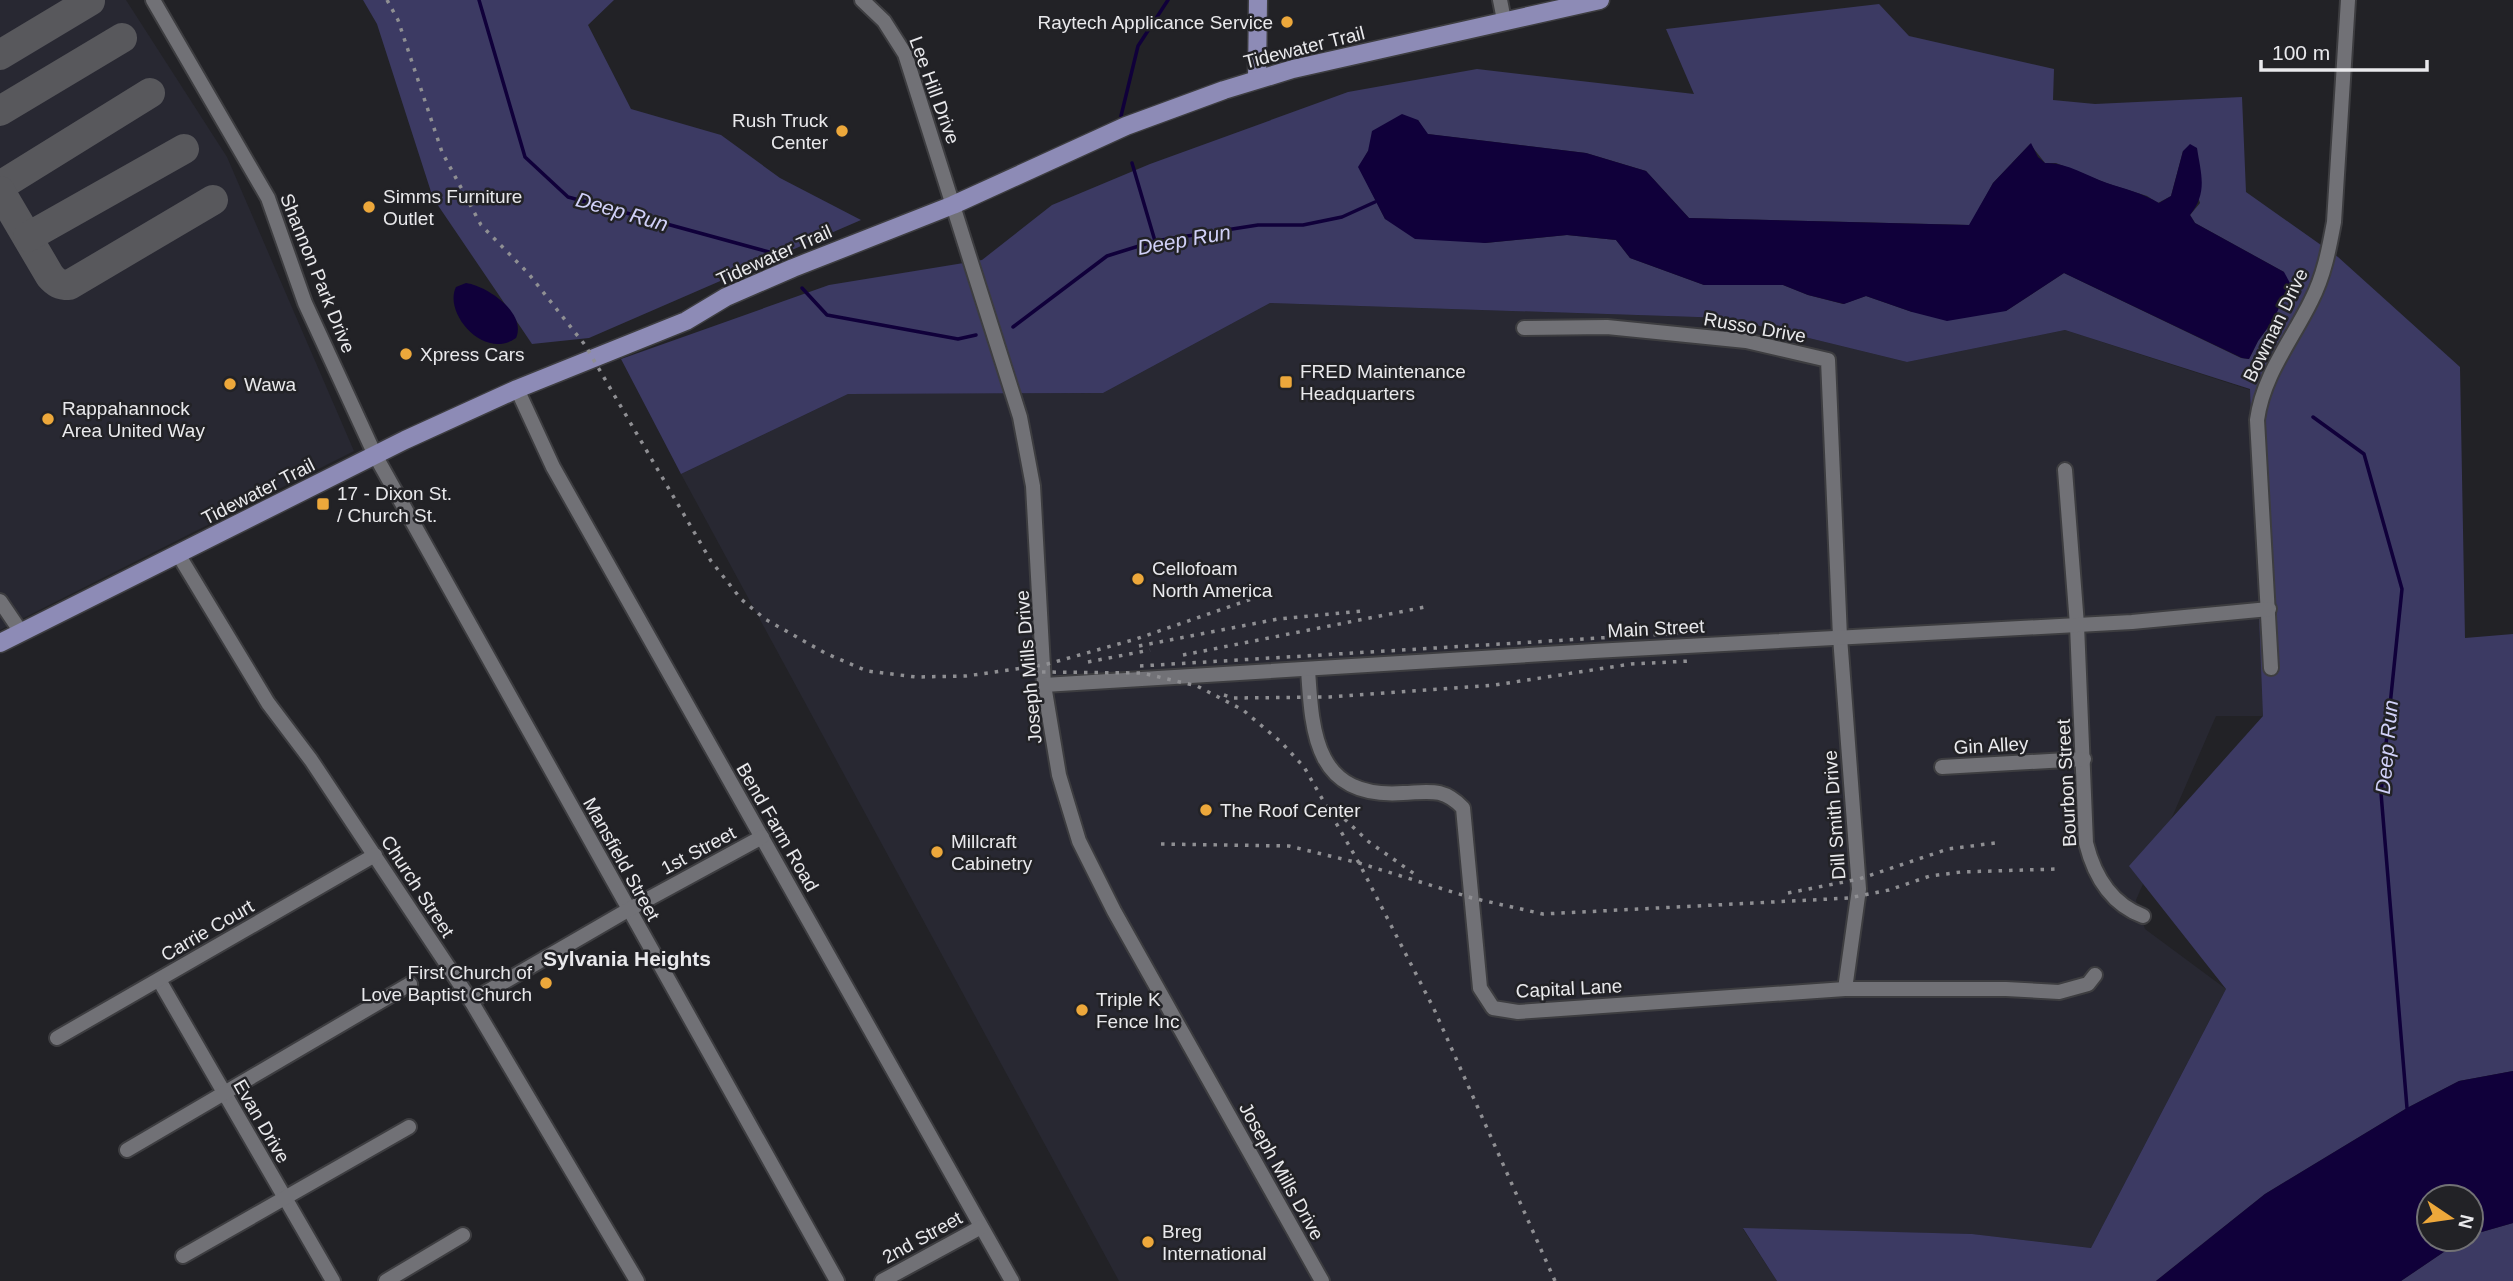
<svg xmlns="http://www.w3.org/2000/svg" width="2513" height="1281" font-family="Arial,sans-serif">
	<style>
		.built { fill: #282832 }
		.green { fill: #3c3a63; fill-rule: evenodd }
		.water { fill: #10003a }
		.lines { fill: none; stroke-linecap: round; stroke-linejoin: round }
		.stream { stroke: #10003a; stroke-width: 3.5 }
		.taxiway { stroke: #58585c; stroke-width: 30 }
		.minor-casing { stroke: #3d3d40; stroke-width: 18 }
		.major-casing { stroke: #3d3d40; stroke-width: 21 }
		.minor { stroke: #717176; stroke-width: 14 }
		.major { stroke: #8d8bb6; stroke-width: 18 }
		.rail { stroke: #8f8f93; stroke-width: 3.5; stroke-dasharray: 3.5 7; stroke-linecap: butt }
		.poi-dot { fill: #eda83b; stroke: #222226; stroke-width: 2.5 }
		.labels { text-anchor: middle; stroke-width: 5; stroke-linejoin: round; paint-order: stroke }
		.poi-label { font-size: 19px; fill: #e9e9ec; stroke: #222226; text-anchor: start }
		.street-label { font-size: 19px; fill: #e9e9ec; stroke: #222226 }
		.water-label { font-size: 21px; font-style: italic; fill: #d1d1f8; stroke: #222226 }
		.neighbourhood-label { font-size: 21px; font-weight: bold; fill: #e9e9ec; stroke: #222226 }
	</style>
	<rect width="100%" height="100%" fill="#222226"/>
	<g class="built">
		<polygon points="0,0 126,0 227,157 354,451 0,630"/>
		<polygon points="1270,303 1727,318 1907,362 2065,330 2250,390 2282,438 2263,716 2216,716 2136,900 2145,929 2226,989 2091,1248 1971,1234 1743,1229 1777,1281 1119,1281 681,474 848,394 1103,393"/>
	</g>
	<g class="green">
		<polygon points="363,0 614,0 588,25 631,109 721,135 780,178 861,220 589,338 532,344 433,198 377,24"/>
		<path d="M 1879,4 L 1909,36 L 2054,69 L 2053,100 L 2095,104 L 2242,97 L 2246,192 L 2338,257 L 2460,367 L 2465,638 L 2513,634 L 2513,1071 L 2459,1081 L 2407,1108 L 2265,1194 L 2156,1281 L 1777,1281 L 1743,1228 L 1972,1234 L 2091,1248 L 2226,989 L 2129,866 L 2263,716 L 2250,389 L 2065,330 L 1907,362 L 1727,318 L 1270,303 L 1103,393 L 848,394 L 681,474 L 621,359 L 829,285 L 982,260 L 1052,205 L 1150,164 L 1348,92 L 1477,69 L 1694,94 L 1666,29 ZM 1418,120 L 1427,134 L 1586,153 L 1646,171 L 1689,218 L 1970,225 L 1993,183 L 2030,144 L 2045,163 L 2056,163 L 2106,183 L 2147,196 L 2158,203 L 2171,196 L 2183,151 L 2200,203 L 2190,215 L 2195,223 L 2284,272 L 2274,319 L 2258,341 L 2249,359 L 2241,358 L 2064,273 L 2006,311 L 1912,312 L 1866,296 L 1843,304 L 1808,295 L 1783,285 L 1704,285 L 1630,258 L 1616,240 L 1567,235 L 1485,243 L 1385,219 L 1359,167 L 1368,151 Z"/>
		<polygon points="2513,1223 2513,1281 2401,1281 2463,1239 2471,1239 2471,1235"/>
	</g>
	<g class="water">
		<path d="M 1402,114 L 1418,120 L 1428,134 L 1586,153 L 1646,171 L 1689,218 L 1969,225 L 1993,183 L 2031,143 L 2038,157 L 2045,163 C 2066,162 2087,176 2107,183 C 2125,189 2142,193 2159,203 L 2171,196 L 2183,151 L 2190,144 L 2197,148 C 2201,174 2208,192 2190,215 L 2195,223 L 2284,272 L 2290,283 L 2274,319 L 2258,341 L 2249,359 L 2242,358 L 2064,273 L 2006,311 L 1947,321 L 1912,312 L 1866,296 L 1844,304 L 1808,295 L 1783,285 L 1704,285 L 1630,258 L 1616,240 L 1567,235 L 1485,243 L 1415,239 L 1385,219 L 1358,167 L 1368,151 L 1372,131 Z"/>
		<path d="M 466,283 C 487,286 527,313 516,338 C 484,361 443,313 456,287 Z"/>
		<polygon points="2513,1071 2513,1223 2471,1235 2471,1197 2429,1197 2429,1239 2463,1239 2401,1281 2156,1281 2265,1194 2407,1108 2459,1081"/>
	</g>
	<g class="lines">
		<g class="stream">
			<polyline points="479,0 525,157 568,197 769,252"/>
			<polyline points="1121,116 1138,46 1168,0"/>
			<polyline points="1132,163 1155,241"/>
			<polyline points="802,288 827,315 958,339 976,335"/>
			<polyline points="1013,327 1107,256 1155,241 1258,225 1303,225 1342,217 1375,202"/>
			<polyline points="2313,417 2364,454 2402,589 2381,793 2407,1108"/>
		</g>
		<g class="taxiway">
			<polyline points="0,55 90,1"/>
			<polyline points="0,111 122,38"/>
			<polyline points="0,186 150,93"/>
			<path d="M 0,191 L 50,276 C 56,283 60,285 69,285 L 213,200"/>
			<polyline points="28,237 184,149"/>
		</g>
		<defs>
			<g id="minor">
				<polyline points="153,0 268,198 305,303 375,455 837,1281"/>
				<polyline points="862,0 884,21 905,54 1020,417 1033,486 1044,685 1059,775 1079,841 1114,911 1322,1281"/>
				<polyline points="1500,0 1504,20"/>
				<polyline points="1524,328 1607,327 1746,341 1828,360 1840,637 1859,889 1845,989"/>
				<polyline points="517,389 553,467 1012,1281"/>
				<path d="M 2065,470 L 2077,625 L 2086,843 C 2094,875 2111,904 2143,916"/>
				<polyline points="178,554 268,703 311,760 471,1001 637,1281"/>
				<polyline points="0,601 21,632"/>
				<path d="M 2271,668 L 2257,420 C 2263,375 2292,340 2311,301 C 2324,276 2329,249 2334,222 L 2348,0"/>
				<path d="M 1308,669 C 1312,736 1316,799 1403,793 C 1429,792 1443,787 1463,808 L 1480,988 L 1493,1008 L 1518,1012 L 1845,989 L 2006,989 L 2059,992 L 2088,984 L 2095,975"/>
				<polyline points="1044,685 1594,651 2132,622 2269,609"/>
				<polyline points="1942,767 2084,759"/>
				<polyline points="159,980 333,1281"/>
				<polyline points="471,1001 628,910 762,837"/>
				<polyline points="57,1038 375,855"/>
				<polyline points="127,1150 410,984"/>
				<polyline points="183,1256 409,1127"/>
				<polyline points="386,1281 463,1235"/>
				<polyline points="882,1281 981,1227"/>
			</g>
			<g id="major">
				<polyline points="1257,79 1258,0"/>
				<polyline points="0,643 405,440 517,389 686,321 726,297 793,268 953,205 1126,126 1224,90 1293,69 1600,0"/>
			</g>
		</defs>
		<use href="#minor" class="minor-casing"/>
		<use href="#major" class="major-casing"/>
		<use href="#minor" class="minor"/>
		<use href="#major" class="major"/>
		<g class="rail">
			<polyline points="387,0 398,20 442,152 481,225 528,273 585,345 711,561 741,599 765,619 825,653 867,671 916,677 966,676 1044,665 1136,639 1269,593"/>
			<polyline points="1139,646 1278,619 1363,611"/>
			<polyline points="1183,655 1430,606"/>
			<polyline points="1088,662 1150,650"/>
			<polyline points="1140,666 1681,633"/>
			<polyline points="1042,672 1142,673 1197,686 1243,710 1281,742 1304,767 1359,863 1434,1009 1555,1281"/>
			<polyline points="1224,695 1233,698 1330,697 1495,685 1631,664 1690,661"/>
			<polyline points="1337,812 1369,842 1416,875"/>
			<polyline points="1161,844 1289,846 1359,863 1472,898 1543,914 1849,898 1889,890 1930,876 1961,872 2056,869"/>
			<polyline points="1788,893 1859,879 1948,849 1995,843"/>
		</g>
	</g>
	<g class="poi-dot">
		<circle cx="1287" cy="22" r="7"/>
		<circle cx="842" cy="131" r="7"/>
		<circle cx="369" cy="207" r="7"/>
		<circle cx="406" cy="354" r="7"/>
		<rect x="1279" y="375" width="14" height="14" rx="3.5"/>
		<circle cx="230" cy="384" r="7"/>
		<circle cx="48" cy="419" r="7"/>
		<rect x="316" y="497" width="14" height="14" rx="3.5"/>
		<circle cx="1138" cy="579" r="7"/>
		<circle cx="1206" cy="810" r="7"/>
		<circle cx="937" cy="852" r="7"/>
		<circle cx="546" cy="983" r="7"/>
		<circle cx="1082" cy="1010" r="7"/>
		<circle cx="1148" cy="1242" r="7"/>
	</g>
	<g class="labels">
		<g class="poi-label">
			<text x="1273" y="29" text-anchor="end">Raytech Applicance Service</text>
			<text x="828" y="127" text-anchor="end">Rush Truck<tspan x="828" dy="22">Center</tspan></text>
			<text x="383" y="203">Simms Furniture<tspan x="383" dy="22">Outlet</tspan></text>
			<text x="420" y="361">Xpress Cars</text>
			<text x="1300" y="378">FRED Maintenance<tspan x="1300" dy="22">Headquarters</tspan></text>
			<text x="244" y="391">Wawa</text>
			<text x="62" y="415">Rappahannock<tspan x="62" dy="22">Area United Way</tspan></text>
			<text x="337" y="500">17 - Dixon St.<tspan x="337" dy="22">/ Church St.</tspan></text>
			<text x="1152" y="575">Cellofoam<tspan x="1152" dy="22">North America</tspan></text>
			<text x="1220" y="817">The Roof Center</text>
			<text x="951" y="848">Millcraft<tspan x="951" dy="22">Cabinetry</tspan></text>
			<text x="532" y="979" text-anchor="end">First Church of<tspan x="532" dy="22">Love Baptist Church</tspan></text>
			<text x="1096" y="1006">Triple K<tspan x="1096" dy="22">Fence Inc</tspan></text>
			<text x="1162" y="1238">Breg<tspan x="1162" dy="22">International</tspan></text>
		</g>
		<g class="street-label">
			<text transform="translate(1304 47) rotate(-14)" y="7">Tidewater Trail</text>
			<text transform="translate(935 90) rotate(70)" y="7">Lee Hill Drive</text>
			<text transform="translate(774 255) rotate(-24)" y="7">Tidewater Trail</text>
			<text transform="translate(318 273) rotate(68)" y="7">Shannon Park Drive</text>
			<text transform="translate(2275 325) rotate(-64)" y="7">Bowman Drive</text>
			<text transform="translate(1755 327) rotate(10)" y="7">Russo Drive</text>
			<text transform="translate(258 491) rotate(-27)" y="7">Tidewater Trail</text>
			<text transform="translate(1656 628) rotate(-3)" y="7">Main Street</text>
			<text transform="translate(1028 667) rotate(-95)" y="7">Joseph Mills Drive</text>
			<text transform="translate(1991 745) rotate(-3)" y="7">Gin Alley</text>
			<text transform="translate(2066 783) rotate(-93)" y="7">Bourbon Street</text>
			<text transform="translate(1834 815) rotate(-94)" y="7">Dill Smith Drive</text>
			<text transform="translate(778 827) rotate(60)" y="7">Bend Farm Road</text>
			<text transform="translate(698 850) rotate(-28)" y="7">1st Street</text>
			<text transform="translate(622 859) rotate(61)" y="7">Mansfield Street</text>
			<text transform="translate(418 886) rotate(57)" y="7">Church Street</text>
			<text transform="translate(207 930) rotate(-30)" y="7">Carrie Court</text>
			<text transform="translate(1569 988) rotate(-3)" y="7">Capital Lane</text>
			<text transform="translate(262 1121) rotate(60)" y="7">Evan Drive</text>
			<text transform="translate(1282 1171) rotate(61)" y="7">Joseph Mills Drive</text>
			<text transform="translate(922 1237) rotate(-29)" y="7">2nd Street</text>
		</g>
		<g class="water-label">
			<text transform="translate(622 212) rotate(16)" y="7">Deep Run</text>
			<text transform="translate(1184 240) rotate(-10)" y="7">Deep Run</text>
			<text transform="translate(2387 747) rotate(-85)" y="7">Deep Run</text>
		</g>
		<g class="neighbourhood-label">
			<text x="627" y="966">Sylvania Heights</text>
		</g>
	</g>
	<g transform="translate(2450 1218) rotate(103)"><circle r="33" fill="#222226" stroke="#727275" stroke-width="2"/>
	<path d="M0-5L12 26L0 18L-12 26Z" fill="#eda83b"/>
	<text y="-10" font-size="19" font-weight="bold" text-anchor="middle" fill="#e9e9ec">N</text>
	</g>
	<path d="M2261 60v10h166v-10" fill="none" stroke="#e9e9ec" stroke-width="3.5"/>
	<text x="2272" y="60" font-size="21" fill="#e9e9ec" stroke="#222226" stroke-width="5" paint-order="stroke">100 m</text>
</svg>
